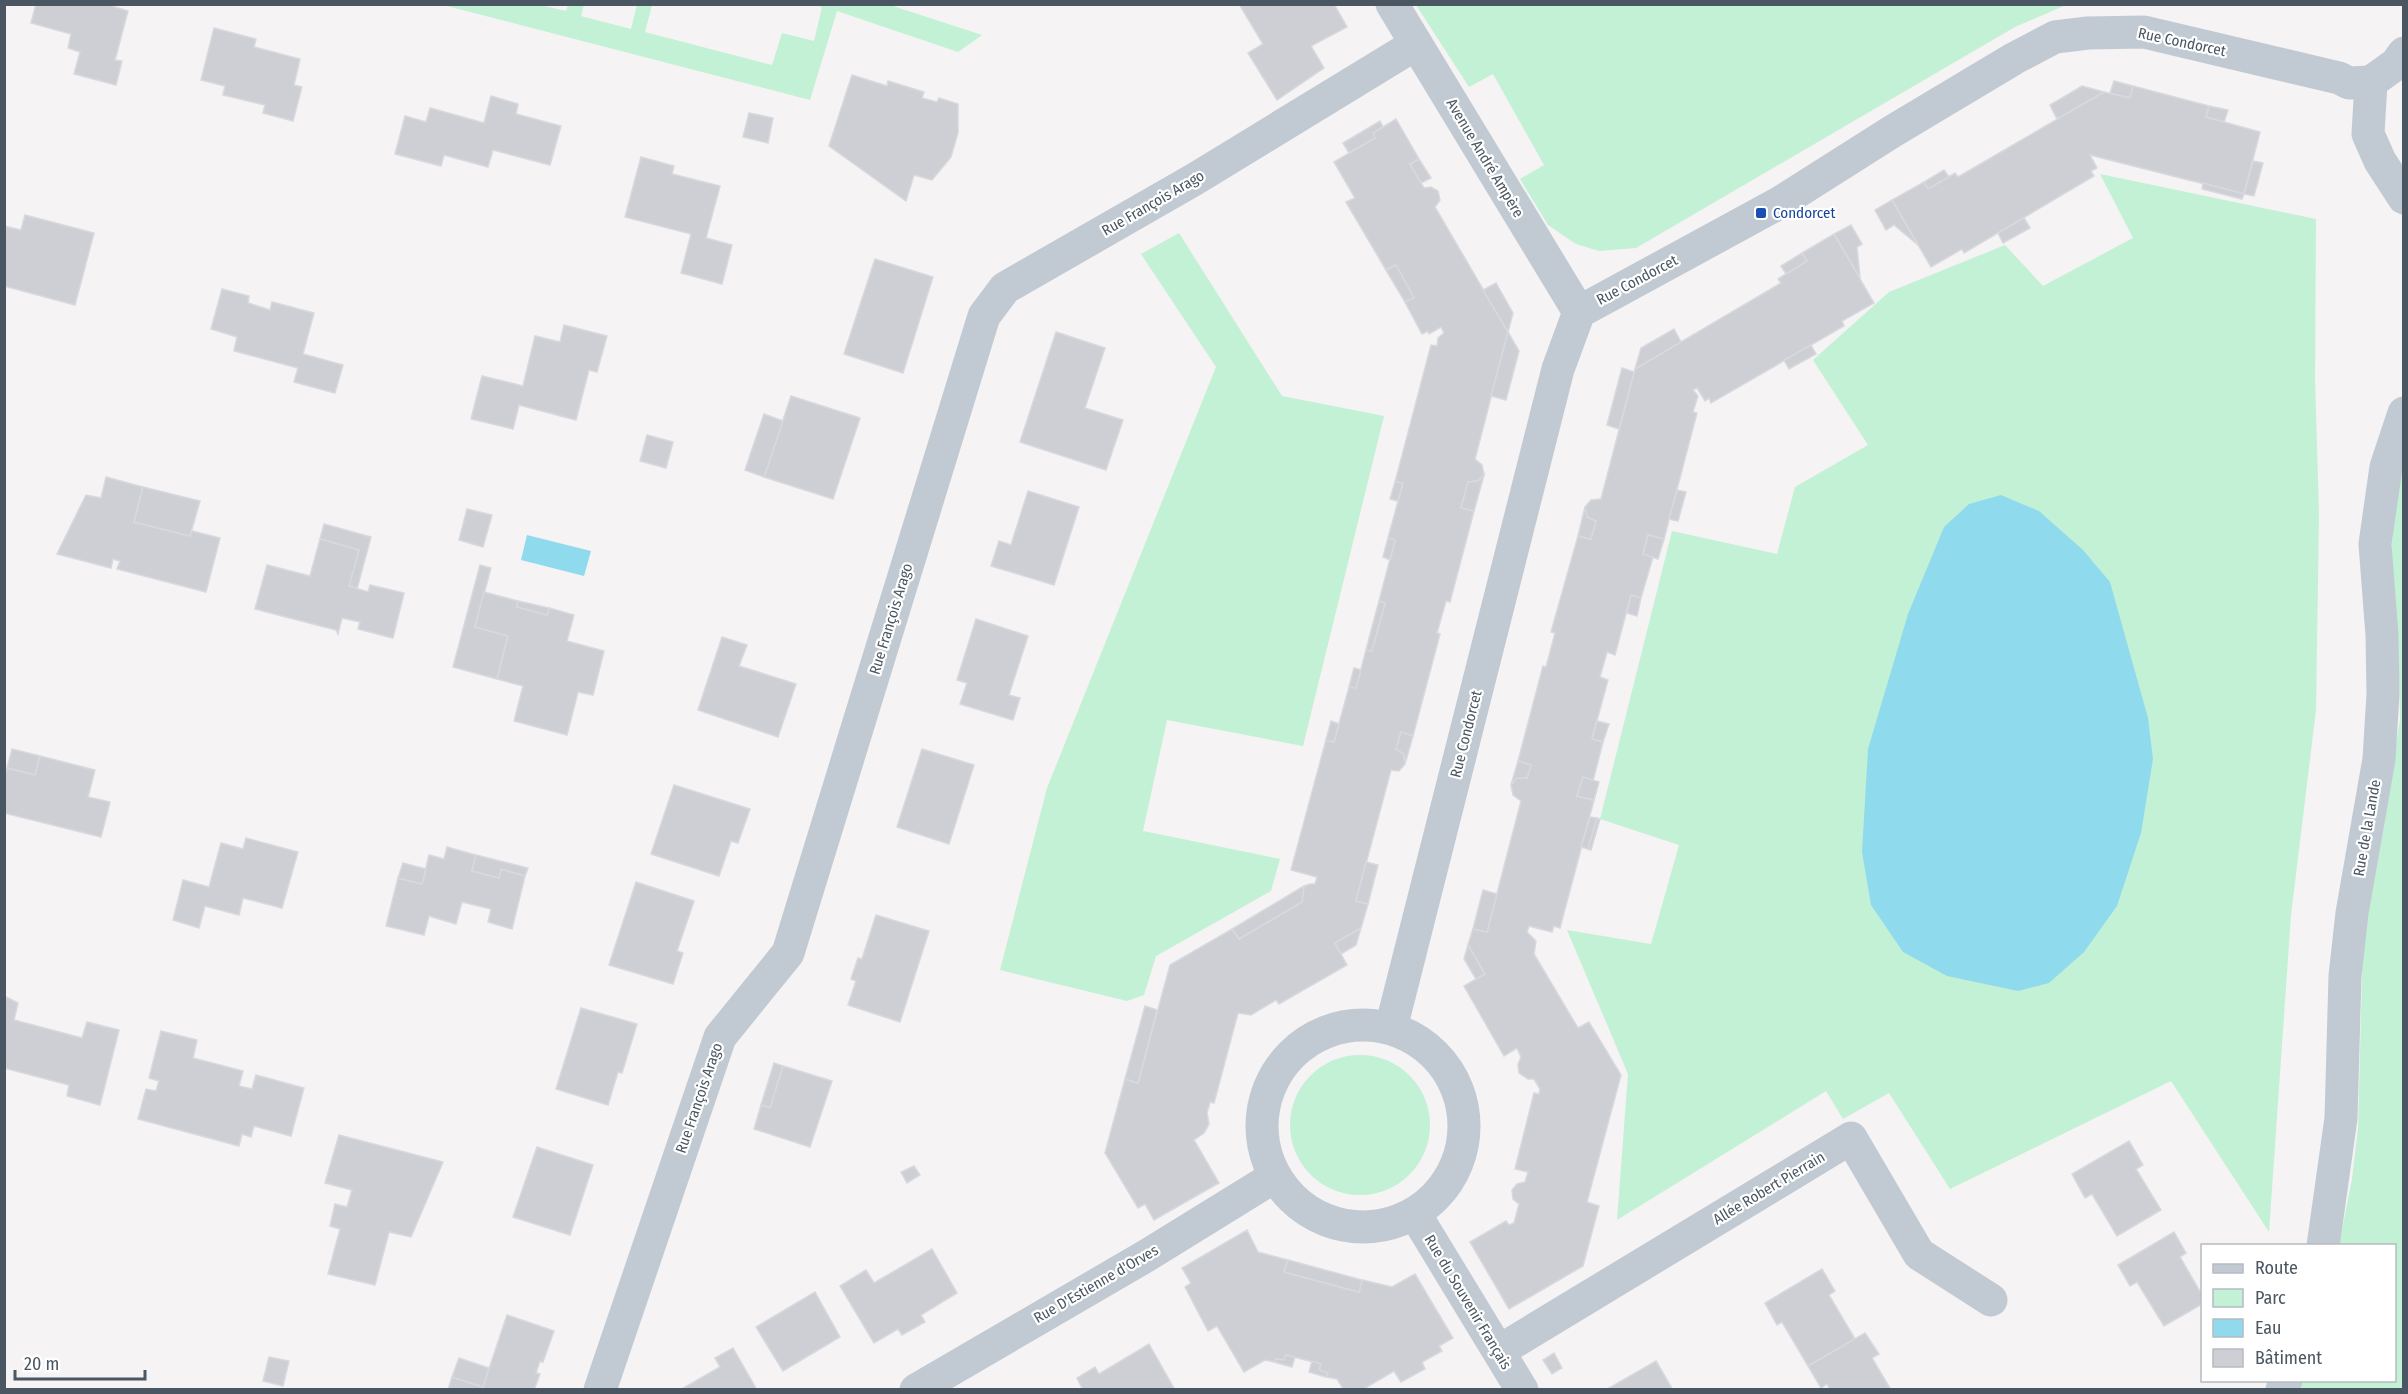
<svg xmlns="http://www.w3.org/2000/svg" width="2408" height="1394" font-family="'Fira Sans Condensed',sans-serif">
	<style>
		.green { fill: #c3f1d5 }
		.water { fill: #90daee }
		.building { fill: #cdcfd5; stroke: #d7d9de; stroke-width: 1.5 }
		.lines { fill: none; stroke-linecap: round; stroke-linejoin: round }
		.minor { stroke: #c1cad2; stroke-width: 33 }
		.transit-dot { fill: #1a4fb4; stroke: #fff; stroke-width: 2 }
		.labels { text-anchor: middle; stroke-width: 4.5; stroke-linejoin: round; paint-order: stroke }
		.street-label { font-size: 15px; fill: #4a5661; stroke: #fff }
		.transit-label { font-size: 15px; fill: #164399; stroke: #fff; text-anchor: start }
	</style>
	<rect width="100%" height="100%" fill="#f5f3f3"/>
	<g class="green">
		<polygon points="443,5 540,5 566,11 568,5 584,5 581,16 631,29 637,5 652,5 645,32 772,65 782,33 814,41 822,7 816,5 890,5 982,35 958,52 837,11 810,100"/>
		<polygon points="1416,5 2066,5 2015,27 1636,248 1599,251 1576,244 1548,225 1520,179 1544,165 1493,74 1469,87"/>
		<polygon points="2100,174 2316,219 2315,379 2319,514 2316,710 2291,915 2269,1232 2171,1081 1950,1189 1889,1093 1843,1119 1826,1091 1617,1220 1628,1074 1567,930 1651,944 1679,845 1600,819 1672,531 1777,554 1795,487 1868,445 1813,360 1889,292 2005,245 2043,286 2133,238"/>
		<polygon points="1179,233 1282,396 1384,416 1303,746 1167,720 1143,831 1280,859 1271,891 1156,956 1144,995 1127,1001 1000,970 1047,788 1216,367 1141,254"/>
		<polygon points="2403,466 2403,1389 2297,1390 2300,1381 2394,1380 2394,1246 2339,1245 2352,1179 2358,1128 2363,941 2383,830 2400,719 2398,633 2390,568 2396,494"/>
		<circle cx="1360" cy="1125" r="70"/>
	</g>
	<g class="water">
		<polygon points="2001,495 2039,511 2083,550 2110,582 2148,718 2153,759 2141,833 2117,906 2084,952 2049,983 2018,991 1947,976 1903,952 1871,905 1862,852 1868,749 1908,614 1944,527 1969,504"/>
		<polygon points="527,535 591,551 584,576 521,560"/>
	</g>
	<g class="building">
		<polygon points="36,4 105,4 128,11 115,60 122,61 116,85 74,74 80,52 68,48 71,34 31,23"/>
		<polygon points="1239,4 1334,4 1347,27 1311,46 1324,68 1277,100 1248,53 1263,44"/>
		<polygon points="214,28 256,39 254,47 300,59 294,85 302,87 293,121 263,113 265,105 223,95 225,86 201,80"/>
		<polygon points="852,75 887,86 888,81 924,92 922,98 937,102 939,98 958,104 958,133 951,157 932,180 914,175 906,201 829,146"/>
		<polygon points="2114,81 2133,86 2130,98 2110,93"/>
		<polygon points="2082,86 2104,92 2057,119 2050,105"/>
		<polygon points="2133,86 2209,106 2206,117 2260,132 2244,194 2090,155 2097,168 2091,171 2094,176 1964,253 1962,249 1931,267 1892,200 1924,182 1928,189 1955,173 1958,177 2104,92 2130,98"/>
		<polygon points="491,96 518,104 516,114 561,126 550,165 493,150 488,167 444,155 441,166 395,154 405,116 426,122 430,108 484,123"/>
		<polygon points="2209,106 2228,110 2224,122 2206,117"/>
		<polygon points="749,113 773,118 768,143 743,137"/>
		<polygon points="1396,119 1419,159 1410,164 1424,188 1431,187 1438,191 1440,200 1435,207 1508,332 1475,459 1482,465 1484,475 1478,481 1468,482 1461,508 1474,511 1450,602 1446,601 1437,633 1440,634 1413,736 1401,732 1396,749 1404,754 1405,764 1399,771 1391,770 1356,901 1368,904 1361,928 1335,943 1347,965 1279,1004 1276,1000 1251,1015 1238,1013 1214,1103 1210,1102 1207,1113 1209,1124 1204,1133 1194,1140 1219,1183 1154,1220 1145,1204 1138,1208 1105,1153 1125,1079 1138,1083 1170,965 1232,929 1239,939 1302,902 1304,886 1310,884 1315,884 1317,877 1291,870 1326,740 1334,742 1349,687 1356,688 1366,650 1372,651 1385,603 1379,601 1395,540 1388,538 1403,483 1395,482 1431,345 1437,346 1438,338 1444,333 1441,327 1429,334 1428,331 1422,334 1405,302 1414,298 1396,265 1386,270 1346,202 1355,198 1334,162 1375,138 1373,133"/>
		<polygon points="1380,121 1383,127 1373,133 1375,138 1349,153 1343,143"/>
		<polygon points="641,157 674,166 672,174 720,186 706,238 732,245 722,284 681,273 691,234 625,217"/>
		<polygon points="1419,159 1431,178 1421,183 1410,164"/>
		<polygon points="2253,161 2263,163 2254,196 2244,194"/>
		<polygon points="1944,170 1949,177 1928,189 1924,182"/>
		<polygon points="2203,183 2244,194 2242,199 2202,189"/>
		<polygon points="1892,200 1918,245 1894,225 1886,230 1875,210"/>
		<polygon points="25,215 94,233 75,305 4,286 4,226 21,230"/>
		<polygon points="2024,218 2030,228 2003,243 1998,233"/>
		<polygon points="1851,225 1862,244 1857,247 1860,278 1834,234"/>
		<polygon points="1834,234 1874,303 1842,321 1844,326 1711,403 1709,398 1705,401 1697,388 1693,390 1698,396 1693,412 1697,413 1664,539 1648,535 1643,554 1653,557 1641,598 1631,595 1615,655 1607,652 1600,677 1608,680 1592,739 1603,742 1593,781 1583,777 1577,796 1594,800 1560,928 1554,926 1552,932 1529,926 1527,932 1536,941 1534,954 1578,1028 1589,1022 1621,1075 1587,1202 1599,1206 1583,1266 1509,1309 1470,1242 1506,1221 1509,1225 1514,1223 1519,1204 1513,1199 1512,1190 1517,1184 1525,1182 1528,1172 1515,1169 1534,1093 1539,1094 1540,1089 1534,1079 1528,1079 1519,1073 1518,1064 1521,1057 1517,1048 1504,1056 1464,986 1485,974 1468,945 1473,929 1487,932 1521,801 1513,795 1511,785 1517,778 1527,778 1531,765 1518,761 1543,666 1546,667 1555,633 1551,632 1578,536 1591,539 1596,521 1587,517 1585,507 1591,500 1601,499 1635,369 1781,283 1778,279 1807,261 1802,253"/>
		<polygon points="1802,253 1807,261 1786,274 1781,266"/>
		<polygon points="875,259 933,277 903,373 844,354"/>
		<polygon points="1396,265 1414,298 1405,302 1386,270"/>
		<polygon points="1496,283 1513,313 1508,332 1483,290"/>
		<polygon points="222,289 249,296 248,303 270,310 272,302 314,313 303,354 343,365 335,393 294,382 298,368 234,351 237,337 211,329"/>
		<polygon points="564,325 607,336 597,372 589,370 576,420 519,405 513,429 471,419 482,376 523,386 535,336 560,342"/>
		<polygon points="1674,329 1681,342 1635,369 1641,348"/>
		<polygon points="1056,332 1105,348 1085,408 1123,420 1106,470 1020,442"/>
		<polygon points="1508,332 1519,351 1506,400 1491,396"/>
		<polygon points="1811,345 1816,354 1789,369 1784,360"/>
		<polygon points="1622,368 1634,372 1619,429 1607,425"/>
		<polygon points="791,396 860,418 833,499 764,477"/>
		<polygon points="764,414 783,421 764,477 745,470"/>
		<polygon points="647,435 673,442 666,468 640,461"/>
		<polygon points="1484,475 1474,511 1461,508 1468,482 1478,481"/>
		<polygon points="106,477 143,487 134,522 190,536 192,531 220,538 206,592 117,569 120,561 113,559 111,568 57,554 86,495 101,498"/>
		<polygon points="1395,482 1403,483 1398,501 1390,499"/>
		<polygon points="143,487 200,501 190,536 134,522"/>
		<polygon points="1677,490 1686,492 1678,521 1669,519"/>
		<polygon points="1028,491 1079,507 1054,585 991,566 999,541 1011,545"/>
		<polygon points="1585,507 1587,517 1596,521 1591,539 1578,536"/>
		<polygon points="467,509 492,515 483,547 459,540"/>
		<polygon points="324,524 371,537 357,589 349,586 359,550 320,539"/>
		<polygon points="1648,535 1664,539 1658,559 1643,554"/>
		<polygon points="1388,538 1395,540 1390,560 1383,557"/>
		<polygon points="320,539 359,550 349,586 368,592 370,585 404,593 393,638 358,629 360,622 342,618 338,634 336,630 255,609 267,565 310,576"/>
		<polygon points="480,565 491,568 475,627 508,636 497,679 453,667"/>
		<polygon points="484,592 518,601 517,607 547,615 549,608 574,615 567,641 604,651 593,695 578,692 567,735 514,721 523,686 497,679 508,636 475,627"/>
		<polygon points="1631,595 1641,598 1637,616 1627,613"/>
		<polygon points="518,601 549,608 547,615 517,607"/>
		<polygon points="1379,601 1385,603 1372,651 1366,650"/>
		<polygon points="976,619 1028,636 1009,695 1020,698 1013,720 960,704 967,683 957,680"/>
		<polygon points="722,637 747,645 739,666 796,684 778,737 698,710"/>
		<polygon points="1354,668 1361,670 1356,688 1349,687"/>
		<polygon points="1331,721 1339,724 1334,742 1326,740"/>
		<polygon points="1597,721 1609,724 1603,742 1592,739"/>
		<polygon points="1401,732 1413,736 1405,764 1404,754 1396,749"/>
		<polygon points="12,749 40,756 35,775 7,768"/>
		<polygon points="922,749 974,765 949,844 897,827"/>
		<polygon points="40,756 95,770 88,797 110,802 101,837 4,813 4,778 7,768 35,775"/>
		<polygon points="1518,761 1531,765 1527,778 1517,778 1511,785"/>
		<polygon points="1583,777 1599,782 1594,800 1577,796"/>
		<polygon points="674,785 750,809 738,843 731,841 719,876 651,854"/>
		<polygon points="1590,817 1597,818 1588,849 1581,847"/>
		<polygon points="1597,818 1600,819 1591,850 1588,849"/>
		<polygon points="246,838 298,852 282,908 243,898 239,915 205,906 199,928 173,920 183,880 209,887 221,843 243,849"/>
		<polygon points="447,847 476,855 472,871 499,878 501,869 525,876 512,929 488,922 491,909 462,902 456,924 429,916 424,935 386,926 398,878 422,884 429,855 444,859"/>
		<polygon points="476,855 528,868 525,876 501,869 499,878 472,871"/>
		<polygon points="1366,862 1378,865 1368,904 1356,901"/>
		<polygon points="403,863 426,869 422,884 398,878"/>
		<polygon points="636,882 694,901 677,951 683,953 673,984 609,965"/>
		<polygon points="1304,886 1302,902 1239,939 1232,929"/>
		<polygon points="1483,890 1497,894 1487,932 1473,929"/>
		<polygon points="876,915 929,931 900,1022 848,1005 856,981 851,979 858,958 862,959"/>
		<polygon points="1361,928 1356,945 1341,954 1335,943"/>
		<polygon points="1468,945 1485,974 1476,979 1464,959"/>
		<polygon points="4,996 18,1003 14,1020 82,1038 87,1022 119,1030 100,1105 67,1096 69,1085 4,1068"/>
		<polygon points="1145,1006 1157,1010 1138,1083 1125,1079"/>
		<polygon points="581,1008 637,1024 622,1073 618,1072 608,1105 556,1089"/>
		<polygon points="161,1031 197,1040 193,1058 243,1071 239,1086 252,1089 256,1075 304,1088 291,1136 254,1126 251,1137 242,1134 239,1146 138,1119 146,1089 156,1091 159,1081 149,1078"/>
		<polygon points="774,1063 783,1066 770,1108 761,1105"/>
		<polygon points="783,1066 832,1081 810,1147 754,1129 761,1105 770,1108"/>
		<polygon points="339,1135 443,1162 411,1237 389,1232 375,1285 328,1274 340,1229 330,1226 335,1204 347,1207 352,1190 325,1183"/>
		<polygon points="2129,1141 2143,1165 2136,1169 2161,1210 2117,1236 2092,1194 2085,1198 2072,1174"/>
		<polygon points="537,1147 593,1165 570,1235 513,1217"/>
		<polygon points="914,1166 920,1175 907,1183 901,1172"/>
		<polygon points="1247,1230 1258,1252 1288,1260 1284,1272 1359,1292 1362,1280 1392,1287 1415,1274 1453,1338 1439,1346 1442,1351 1422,1362 1425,1369 1401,1382 1394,1371 1362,1390 1344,1390 1337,1379 1326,1377 1328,1373 1319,1370 1321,1364 1286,1355 1284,1360 1276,1359 1274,1362 1265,1360 1244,1372 1217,1326 1208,1331 1185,1287 1191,1283 1182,1268"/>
		<polygon points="2174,1232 2186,1253 2180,1257 2202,1295 2202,1304 2164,1326 2137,1282 2130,1286 2118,1265"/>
		<polygon points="932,1249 957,1293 921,1315 925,1322 902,1335 898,1329 874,1343 840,1286 866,1270 874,1283"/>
		<polygon points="1288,1260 1362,1280 1359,1292 1284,1272"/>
		<polygon points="1822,1269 1835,1291 1829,1295 1855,1339 1808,1366 1782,1322 1777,1325 1765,1303"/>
		<polygon points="815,1292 840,1337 783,1371 756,1327"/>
		<polygon points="507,1315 554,1331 543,1362 540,1361 536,1373 540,1374 534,1390 448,1390 452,1377 483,1387"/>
		<polygon points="1865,1333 1879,1354 1872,1358 1891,1390 1830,1390 1827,1384 1821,1388 1808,1366"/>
		<polygon points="1149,1344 1175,1390 1083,1390 1077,1378 1095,1367 1099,1374"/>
		<polygon points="733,1348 757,1390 680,1390 720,1367 715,1358"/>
		<polygon points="1554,1353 1562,1368 1552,1374 1543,1360"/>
		<polygon points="1286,1355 1295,1357 1292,1367 1274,1362 1276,1359 1284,1360"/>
		<polygon points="269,1357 289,1361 283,1386 263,1381"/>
		<polygon points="459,1358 489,1368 483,1387 452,1377"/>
		<polygon points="1312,1361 1321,1364 1319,1370 1328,1373 1326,1377 1309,1372"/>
		<polygon points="1656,1361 1673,1390 1610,1390 1609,1388"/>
	</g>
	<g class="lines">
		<g class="minor">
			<polyline points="1392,4 1579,312"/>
			<polyline points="2404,53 2396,64 2371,82 2368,134 2380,161 2404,198"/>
			<circle cx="1363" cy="1126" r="101"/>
			<polyline points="1391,1028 1558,369 1579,312 1781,202 1893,131 2015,58 2055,37 2088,33 2144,32 2339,78 2349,83 2371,82"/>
			<polyline points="1415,1214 1522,1390"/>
			<polyline points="2323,1246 2341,1118 2345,976 2352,913 2379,759 2383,694 2382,635 2375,544 2386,467 2404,413"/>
			<polyline points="1499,1351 1851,1138 1919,1254 1991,1300"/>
			<polyline points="600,1390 720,1037 788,953 984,316 1005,288 1195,179 1416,44"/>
			<polyline points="916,1390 1146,1256 1274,1177"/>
			<polyline points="2282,1390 2286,1380"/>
		</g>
	</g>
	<rect class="transit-dot" x="1755" y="207" width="12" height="12" rx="3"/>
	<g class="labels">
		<g class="street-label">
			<text transform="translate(2182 42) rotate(12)" y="5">Rue Condorcet</text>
			<text transform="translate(1485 158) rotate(59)" y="5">Avenue André Ampère</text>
			<text transform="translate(1153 203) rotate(-30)" y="5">Rue François Arago</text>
			<text transform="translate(1637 280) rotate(-28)" y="5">Rue Condorcet</text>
			<text transform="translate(891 619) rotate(-73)" y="5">Rue François Arago</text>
			<text transform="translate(1466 734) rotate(-76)" y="5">Rue Condorcet</text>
			<text transform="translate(2367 828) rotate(-80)" y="5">Rue de la Lande</text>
			<text transform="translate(699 1098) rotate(-71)" y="5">Rue François Arago</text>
			<text transform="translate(1769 1188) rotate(-31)" y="5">Allée Robert Pierrain</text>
			<text transform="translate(1096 1284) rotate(-30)" y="5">Rue D'Estienne d'Orves</text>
			<text transform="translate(1468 1302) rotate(59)" y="5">Rue du Souvenir Français</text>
		</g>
		<g class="transit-label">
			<text x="1773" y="218">Condorcet</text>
		</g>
	</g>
	<rect width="2408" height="1394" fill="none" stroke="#4a5661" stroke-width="12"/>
	<rect x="2201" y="1244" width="195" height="138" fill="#ffffff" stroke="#b7bbc0" stroke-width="1.5"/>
	<rect x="2213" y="1264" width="30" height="9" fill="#c1cad2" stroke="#b7bbc0" stroke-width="1.5"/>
	<text x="2255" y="1274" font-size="18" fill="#4a5661">Route</text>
	<rect x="2213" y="1289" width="30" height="18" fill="#c3f1d5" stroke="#b7bbc0" stroke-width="1.5"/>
	<text x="2255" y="1304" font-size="18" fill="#4a5661">Parc</text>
	<rect x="2213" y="1319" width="30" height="18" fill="#90daee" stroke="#b7bbc0" stroke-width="1.5"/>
	<text x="2255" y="1334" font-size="18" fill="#4a5661">Eau</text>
	<rect x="2213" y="1349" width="30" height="18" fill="#cdcfd5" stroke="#b7bbc0" stroke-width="1.5"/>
	<text x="2255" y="1364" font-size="18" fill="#4a5661">Bâtiment</text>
	<path d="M15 1370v9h130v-9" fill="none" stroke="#4a5661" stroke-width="3"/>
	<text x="24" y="1370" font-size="18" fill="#4a5661" stroke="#ffffff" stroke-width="4.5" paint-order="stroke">20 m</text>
</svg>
